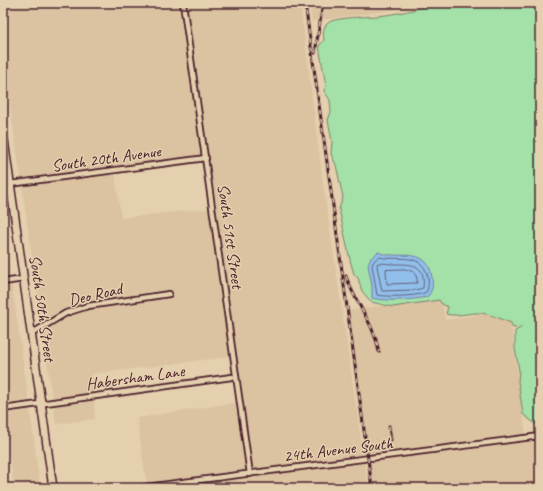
<svg xmlns="http://www.w3.org/2000/svg" width="543" height="491" font-family="Caveat,sans-serif">
	<style>
		.built { fill: #dbc2a1 }
		.green { fill: #a3e1a8; stroke: #76806a }
		.water { fill: #90bfeb; stroke: #747f9e }
		.lines { fill: none; stroke-linecap: round; stroke-linejoin: round }
		.shore { stroke: #665f78; stroke-width: 1 }
		.street-casing { stroke: #4a1f2b; stroke-width: 8 }
		.primary-casing { stroke: #4a1f2b; stroke-width: 10 }
		.street { stroke: #e4d0ae; stroke-width: 4.5 }
		.primary { stroke: #e4d0ae; stroke-width: 7 }
		.rail-casing { stroke: #4a1f2b; stroke-width: 3 }
		.rail { stroke: #e4d0ae; stroke-width: 1.5; stroke-dasharray: 4.5; stroke-linecap: butt }
		.labels { text-anchor: middle; stroke-width: 3; stroke-linejoin: round; paint-order: stroke }
		.street-label { font-size: 17px; fill: #4a1f2b; stroke: #e4d0ae }
	</style>
	<rect width="100%" height="100%" fill="#e4d0ae"/>
	<filter id="ink" filterUnits="userSpaceOnUse"><feTurbulence type="fractalNoise" baseFrequency=".025" numOctaves="2"/><feDisplacementMap in="SourceGraphic" scale="8" xChannelSelector="R" yChannelSelector="G"/><feConvolveMatrix kernelMatrix="1 2 1 2 8 2 1 2 1" color-interpolation-filters="sRGB"/></filter>
	<g filter="url(#ink)">
		<g class="built">
			<polygon points="3,3 182,3 204,155 125,167 21,178 3,60"/>
			<polygon points="184,3 300,3 323,183 364,459 252,471"/>
			<polygon points="310,3 447,3 312,21"/>
			<polygon points="115,173 121,218 212,208 234,356 92,374 95,419 56,424 22,187"/>
			<polygon points="3,223 29,403 3,408"/>
			<polygon points="441,297 445,320 509,311 526,436 366,458 346,311"/>
			<polygon points="239,402 248,472 147,486 137,418"/>
			<polygon points="30,409 40,488 14,488 4,413"/>
			<polygon points="540,437 540,488 373,488 369,462 425,452"/>
			<polygon points="365,463 368,488 155,488 251,474"/>
		</g>
		<g class="green">
			<path d="M 356,3 L 398,3 C 385,5 369,9 356,3 Z"/>
			<path d="M 435,3 L 540,3 L 540,426 L 535,424 L 523,414 L 518,381 L 519,370 L 515,348 L 515,331 L 522,327 L 513,328 L 511,323 C 501,319 488,313 478,313 C 467,313 457,317 446,314 L 448,307 L 442,304 L 439,300 L 393,307 L 371,302 L 362,291 L 358,278 L 354,274 L 350,260 L 339,209 L 343,197 L 336,165 L 331,154 L 332,141 L 328,120 L 331,112 L 330,100 L 324,91 L 326,86 L 319,46 L 324,40 C 323,34 323,27 328,23 C 335,17 367,17 377,16 C 391,15 422,9 435,3 Z"/>
		</g>
		<path class="water" d="M 378,252 C 397,261 427,244 432,277 C 433,285 433,291 427,297 C 411,300 388,302 372,298 L 372,286 L 368,265 L 370,259 Z"/>
		<g class="lines">
			<g class="shore">
				<path d="M 379,257 C 393,261 417,253 425,269 C 429,277 429,283 427,291 C 422,297 385,297 377,295 L 372,265 L 374,261 Z"/>
				<path d="M 378,263 C 384,263 389,264 395,264 C 413,264 426,264 423,288 L 415,290 L 382,291 L 377,266 Z"/>
				<polygon points="405,269 414,272 417,278 417,283 387,284 386,270"/>
			</g>
			<defs>
				<g id="street">
					<polyline points="183,3 250,474"/>
					<polyline points="10,184 206,158"/>
					<polyline points="3,282 24,279"/>
					<polyline points="31,334 66,313 88,306 169,294"/>
					<polyline points="3,409 232,377"/>
					<polyline points="138,488 540,436"/>
				</g>
				<polyline id="primary" points="3,133 53,488"/>
			</defs>
			<use href="#street" class="street-casing"/>
			<use href="#primary" class="primary-casing"/>
			<use href="#street" class="street"/>
			<use href="#primary" class="primary"/>
			<defs>
				<g id="rail">
					<polyline points="305,3 372,488"/>
					<polyline points="315,53 323,3"/>
					<path d="M 346,276 C 355,304 374,322 379,352"/>
					<polyline points="389,426 391,440"/>
				</g>
			</defs>
			<use href="#rail" class="rail-casing"/>
			<use href="#rail" class="rail"/>
		</g>
	</g>
	<g class="labels">
		<g class="street-label">
			<text transform="translate(106 158) rotate(-8)" y="6">South 20th Avenue</text>
			<text transform="translate(231 236) rotate(82)" y="6">South 51st Street</text>
			<text transform="translate(95 294) rotate(-13)" y="6">Deo Road</text>
			<text transform="translate(43 308) rotate(82)" y="6">South 50th Street</text>
			<text transform="translate(135 377) rotate(-8)" y="6">Habersham Lane</text>
			<text transform="translate(338 449) rotate(-7)" y="6">24th Avenue South</text>
		</g>
	</g>
	<rect width="543" height="491" fill="none" stroke="#e4d0ae" stroke-width="16"/>
	<rect x="8" y="8" width="527" height="475" fill="none" stroke="#4a1f2b" stroke-width="1.5" filter="url(#ink)"/>
</svg>
